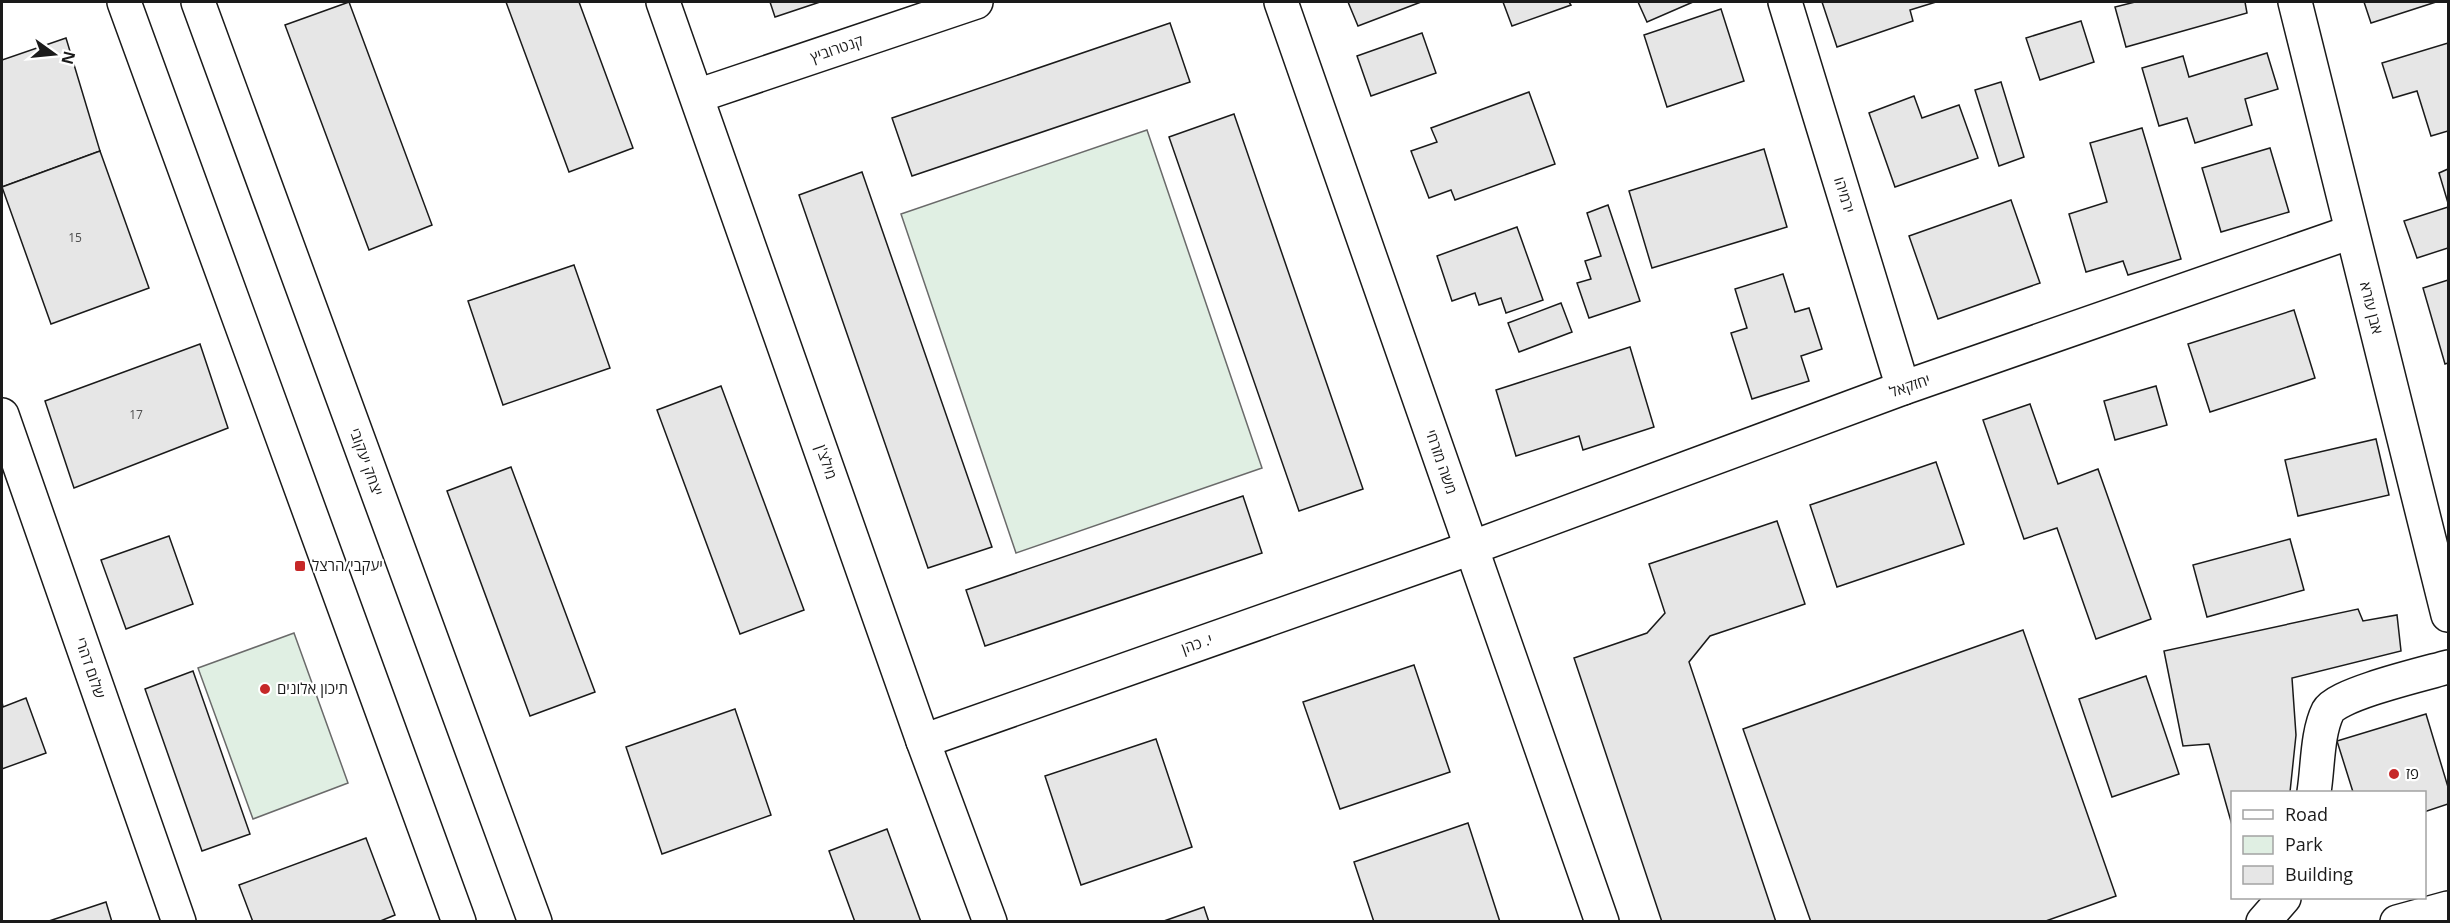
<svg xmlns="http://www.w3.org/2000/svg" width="2450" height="923" font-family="'Open Sans',Heebo,sans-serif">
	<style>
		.green { fill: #e0efe3; stroke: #6a6a6a; stroke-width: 1.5 }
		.building { fill: #e6e6e6; stroke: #1a1a1a; stroke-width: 1.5 }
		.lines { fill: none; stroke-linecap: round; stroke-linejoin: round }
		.minor-casing { stroke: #1a1a1a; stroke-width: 36 }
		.major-casing { stroke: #1a1a1a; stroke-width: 36 }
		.minor { stroke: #fff; stroke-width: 33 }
		.major { stroke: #fff; stroke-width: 33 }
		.poi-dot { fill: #c62828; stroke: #fff; stroke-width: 2 }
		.labels { text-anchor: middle; stroke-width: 4.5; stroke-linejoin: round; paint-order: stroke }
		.number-label { font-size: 12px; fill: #4d4d4d }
		.street-label { font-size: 15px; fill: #1a1a1a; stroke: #fff }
		.poi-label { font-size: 15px; fill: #1a1a1a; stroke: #fff; text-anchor: start }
	</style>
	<rect width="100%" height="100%" fill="#fff"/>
	<g class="green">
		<polygon points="1147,130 1262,468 1016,553 901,214"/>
		<polygon points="294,633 348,783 253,819 198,668"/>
	</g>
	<g class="building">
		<polygon points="349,2 432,225 369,250 285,25"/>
		<polygon points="506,2 579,2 633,148 569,172"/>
		<polygon points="770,2 820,2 775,17"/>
		<polygon points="1348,2 1421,2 1358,26"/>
		<polygon points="1503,2 1569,2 1571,5 1512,26"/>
		<polygon points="1638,2 1693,2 1647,22"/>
		<polygon points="1822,2 1936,2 1910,10 1913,21 1837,47"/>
		<polygon points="2135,2 2245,2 2247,13 2126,47 2115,7"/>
		<polygon points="2364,2 2436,2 2371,23"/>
		<polygon points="1721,9 1744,81 1667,107 1644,35"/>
		<polygon points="2081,21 2094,62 2040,80 2026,38"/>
		<polygon points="1170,23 1190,82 912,176 892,118"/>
		<polygon points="1422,33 1436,73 1371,96 1357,56"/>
		<polygon points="66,38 100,151 2,187 2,60"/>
		<polygon points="2448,43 2448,131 2431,136 2417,91 2393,98 2382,63"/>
		<polygon points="2267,53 2278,89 2245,99 2252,125 2195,143 2187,118 2159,126 2142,68 2183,56 2189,77"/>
		<polygon points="2001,82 2024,157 1999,166 1975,90"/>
		<polygon points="1529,92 1555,164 1455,200 1451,190 1429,198 1411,151 1437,142 1431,128"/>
		<polygon points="1914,96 1922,118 1959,105 1978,158 1895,187 1869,113"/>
		<polygon points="1234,114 1363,489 1299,511 1169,137"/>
		<polygon points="2142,128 2181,259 2128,275 2123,261 2086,272 2069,214 2107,202 2090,143"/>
		<polygon points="2270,148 2289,212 2221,232 2202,168"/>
		<polygon points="1764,149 1787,227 1652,268 1629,191"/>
		<polygon points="100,151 149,288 51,324 2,187"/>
		<polygon points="2448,169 2448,203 2439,173"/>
		<polygon points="862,172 992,547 928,568 799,195"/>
		<polygon points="2011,200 2040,283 1938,319 1909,236"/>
		<polygon points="1608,205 1640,301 1589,318 1577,283 1591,279 1585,261 1601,256 1587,213"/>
		<polygon points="2448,207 2448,248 2417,258 2404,221"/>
		<polygon points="1517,227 1543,300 1506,313 1501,298 1479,305 1475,293 1452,301 1437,256"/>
		<polygon points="574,265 610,368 503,405 468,301"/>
		<polygon points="1783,274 1795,312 1809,308 1822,349 1801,356 1809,381 1752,399 1731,333 1747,328 1735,289"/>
		<polygon points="2448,280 2448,363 2445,364 2423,288"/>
		<polygon points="1561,303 1572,332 1519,352 1508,323"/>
		<polygon points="2294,310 2315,378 2210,412 2188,344"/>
		<polygon points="200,344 228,428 74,488 45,401"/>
		<polygon points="1630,347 1654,427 1583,450 1579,436 1516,456 1496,390"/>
		<polygon points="721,386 804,610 740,634 657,410"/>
		<polygon points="2156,386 2167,425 2115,440 2104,401"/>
		<polygon points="2030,404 2058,484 2098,469 2151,619 2096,639 2057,528 2024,539 1983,420"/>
		<polygon points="2376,439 2389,495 2298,516 2285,460"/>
		<polygon points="1936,462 1964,544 1837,587 1810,505"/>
		<polygon points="511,467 595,692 530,716 447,491"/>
		<polygon points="1243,496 1262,553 985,646 966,590"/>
		<polygon points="1777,521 1805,604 1710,636 1689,662 1776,922 1662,922 1574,658 1647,633 1665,613 1649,564"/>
		<polygon points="169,536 193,604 126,629 101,560"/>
		<polygon points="2290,539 2304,590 2207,617 2193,565"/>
		<polygon points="2358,609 2363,621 2397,615 2401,651 2292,678 2296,735 2290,792 2232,792 2232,825 2209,744 2183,746 2164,651"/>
		<polygon points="2023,630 2116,896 2043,922 1811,922 1743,729"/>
		<polygon points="1414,665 1450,772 1340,809 1303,702"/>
		<polygon points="193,671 250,834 202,851 145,689"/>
		<polygon points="2146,676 2179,774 2112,797 2079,699"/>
		<polygon points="26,698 46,753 2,769 2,702 3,707"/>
		<polygon points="735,709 771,815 662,854 626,747"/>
		<polygon points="2426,714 2448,787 2448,804 2424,812 2424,792 2353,792 2337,741"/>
		<polygon points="1156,739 1192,847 1081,885 1045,776"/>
		<polygon points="1468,823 1500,922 1374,922 1354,862"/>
		<polygon points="887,829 921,922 855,922 829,851"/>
		<polygon points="366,838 395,915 378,922 253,922 239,885"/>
		<polygon points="106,902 112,922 46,922"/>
		<polygon points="1204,907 1209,922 1161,922"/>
	</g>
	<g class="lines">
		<defs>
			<g id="minor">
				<polyline points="663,2 923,741 990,922"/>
				<polyline points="1281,2 1602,922"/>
				<polyline points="1785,2 1903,388"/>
				<polyline points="2295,2 2448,615"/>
				<polyline points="697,96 976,2"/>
				<polyline points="2,415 179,922"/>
				<polyline points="923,741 1471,548 1903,388 2351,232"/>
				<path d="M 2314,792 C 2318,767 2317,733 2328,711 C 2337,694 2427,673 2448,667"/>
				<polyline points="2263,922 2284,898"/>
			</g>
			<g id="major">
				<polyline points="124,2 459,922"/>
				<polyline points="198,2 535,922"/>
				<polyline points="2397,922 2448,908"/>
			</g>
		</defs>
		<use href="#minor" class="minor-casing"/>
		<use href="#major" class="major-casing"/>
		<use href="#minor" class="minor"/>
		<use href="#major" class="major"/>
	</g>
	<g class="poi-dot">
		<rect x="294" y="560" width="12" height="12" rx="3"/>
		<circle cx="265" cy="689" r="6"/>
		<circle cx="2394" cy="774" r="6"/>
	</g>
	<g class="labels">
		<g class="number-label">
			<text x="75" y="242">15</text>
			<text x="136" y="419">17</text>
		</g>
		<g class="street-label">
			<text transform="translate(837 49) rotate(-19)" y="5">קנטרוביץ</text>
			<text transform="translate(1844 195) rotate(73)" y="5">ירמיהו</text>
			<text transform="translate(2371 308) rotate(76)" y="5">אבן עזרא</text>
			<text transform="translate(1910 386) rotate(-19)" y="5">יחזקאל</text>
			<text transform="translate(366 462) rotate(70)" y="5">יצחק יעקובי</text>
			<text transform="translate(826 462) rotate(71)" y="5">מילצ'ן</text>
			<text transform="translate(1441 462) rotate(71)" y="5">משה מזרחי</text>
			<text transform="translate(1197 644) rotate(-19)" y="5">י. כהן</text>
			<text transform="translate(90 668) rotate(71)" y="5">שלום דהרי</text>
		</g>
		<g class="poi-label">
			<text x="312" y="571">יעקבי/הרצל</text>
			<text x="277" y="694">תיכון אלונים</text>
			<text x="2406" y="779">פז</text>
		</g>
	</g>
	<rect width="2450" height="923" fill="none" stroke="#1a1a1a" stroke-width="6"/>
	<rect x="2231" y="791" width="195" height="108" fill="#ffffff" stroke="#a3a3a3" stroke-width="1.5"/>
	<rect x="2243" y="810" width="30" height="9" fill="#ffffff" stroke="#a3a3a3" stroke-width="1.5"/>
	<text x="2285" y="821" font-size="18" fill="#1a1a1a">Road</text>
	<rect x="2243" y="836" width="30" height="18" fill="#e0efe3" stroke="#a3a3a3" stroke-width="1.5"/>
	<text x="2285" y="851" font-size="18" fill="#1a1a1a">Park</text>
	<rect x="2243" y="866" width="30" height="18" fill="#e6e6e6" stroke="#a3a3a3" stroke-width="1.5"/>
	<text x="2285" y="881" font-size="18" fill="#1a1a1a">Building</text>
	<g transform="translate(54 54) rotate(105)" stroke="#ffffff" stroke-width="4.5" paint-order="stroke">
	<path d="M0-4.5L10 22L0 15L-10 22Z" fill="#1a1a1a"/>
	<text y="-9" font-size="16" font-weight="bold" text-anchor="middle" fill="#1a1a1a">N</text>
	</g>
</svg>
